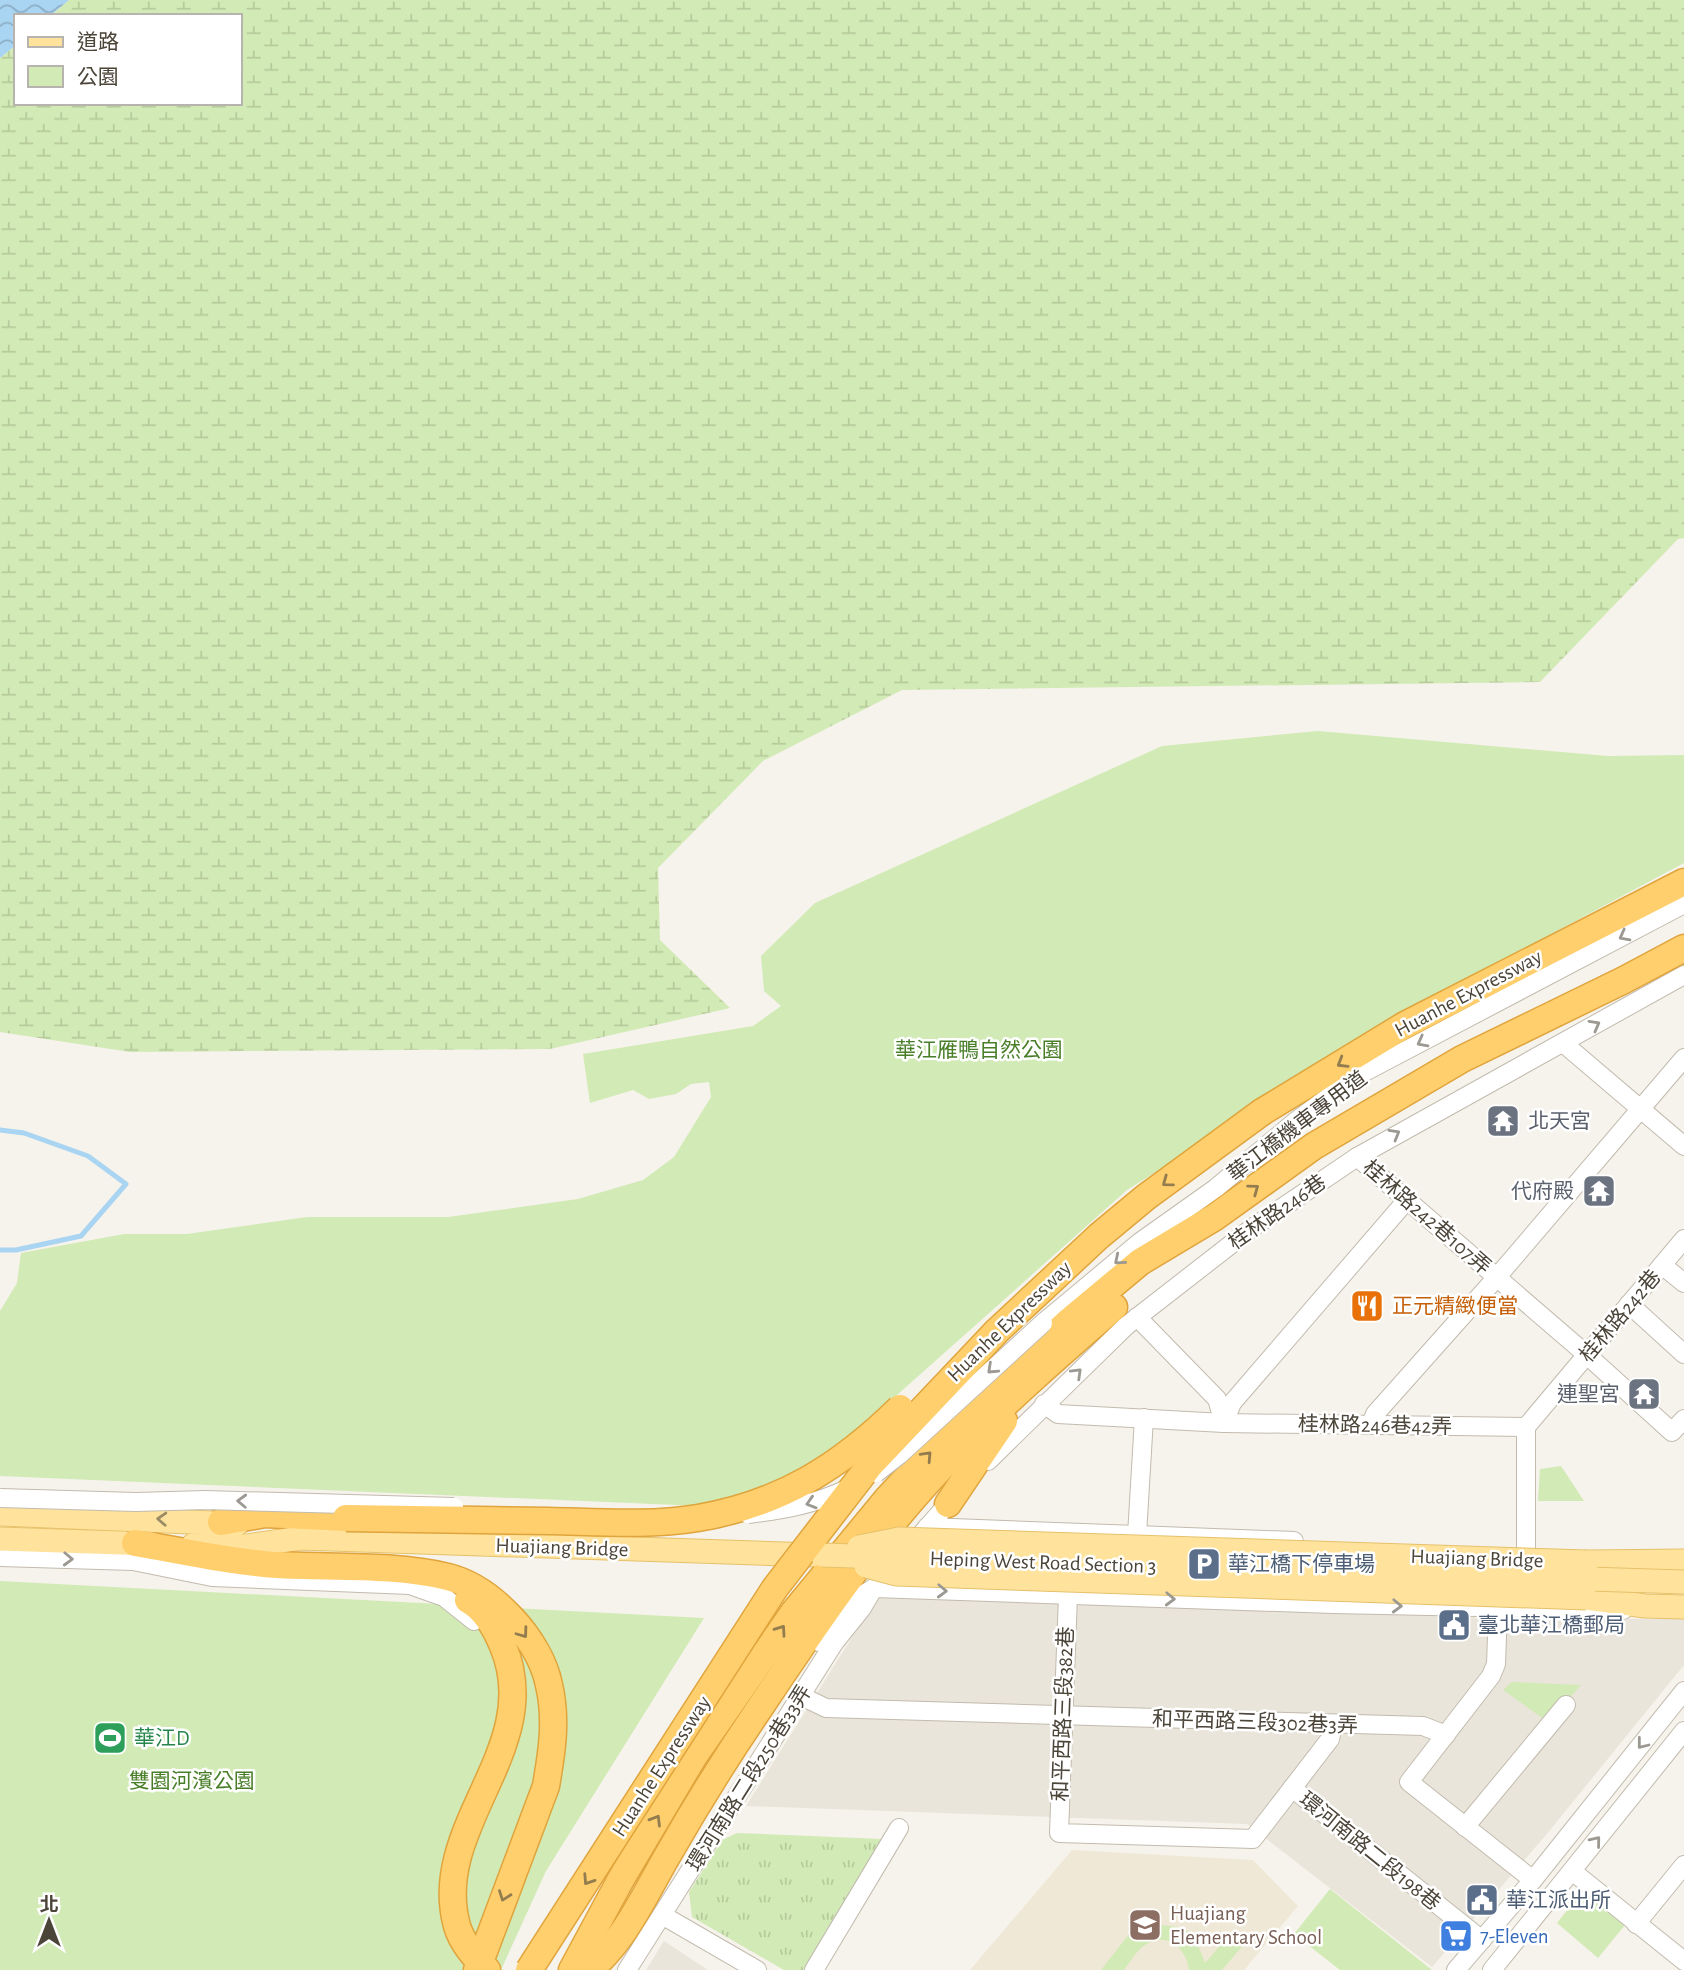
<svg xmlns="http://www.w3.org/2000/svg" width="1684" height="1970" font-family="'Alegreya Sans','Noto Sans TC',sans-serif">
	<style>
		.residential { fill: #eae5da }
		.education { fill: #efe8d6 }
		.grass { fill: url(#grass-tufts) }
		.wetland { fill: url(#wetland-marsh) }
		.park { fill: #d2eab5 }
		.water { fill: url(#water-waves) }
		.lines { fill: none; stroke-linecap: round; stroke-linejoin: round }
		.stream { stroke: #a9d4f2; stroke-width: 5 }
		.minor-casing { stroke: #c2bbae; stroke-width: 20 }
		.major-casing { stroke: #e6c16a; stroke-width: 25 }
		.highway-casing { stroke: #e0a43c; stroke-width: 29 }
		.minor { stroke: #fff; stroke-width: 18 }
		.major { stroke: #ffe39c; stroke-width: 23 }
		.highway { stroke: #ffcf6e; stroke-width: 26 }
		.minor-bridge-casing { stroke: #c2bbae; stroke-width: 20; stroke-linecap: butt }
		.major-bridge-casing { stroke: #e6c16a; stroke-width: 25; stroke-linecap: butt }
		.highway-bridge-casing { stroke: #e0a43c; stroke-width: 29; stroke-linecap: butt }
		.minor-bridge { stroke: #fff; stroke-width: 18 }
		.major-bridge { stroke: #ffe39c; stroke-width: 23 }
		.highway-bridge { stroke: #ffcf6e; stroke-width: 26 }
		.oneway { stroke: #9c9892 }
		.oneway2 { stroke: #937c4e }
		.oneway3 { stroke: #9c8c66 }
		.labels { text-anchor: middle; stroke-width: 5; stroke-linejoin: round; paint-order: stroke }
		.street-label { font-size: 21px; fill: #4b4439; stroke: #fff }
		.park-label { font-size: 21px; fill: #4a7f2a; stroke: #fff }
		.worship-label { font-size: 21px; fill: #5b616d; stroke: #fff; text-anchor: end }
		.food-label { font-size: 21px; fill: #c56008; stroke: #fff; text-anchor: start }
		.service-label { font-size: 21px; fill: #4e5e75; stroke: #fff; text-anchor: start }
		.leisure-label { font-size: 21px; fill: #27864d; stroke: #fff; text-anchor: start }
		.education-label { font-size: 21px; fill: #785e54; stroke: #fff; text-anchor: start }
		.shop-label { font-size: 21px; fill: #366cbe; stroke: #fff; text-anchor: start }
	</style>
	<defs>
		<pattern id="grass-tufts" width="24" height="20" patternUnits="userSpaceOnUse" patternTransform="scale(1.75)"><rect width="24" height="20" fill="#d2eab5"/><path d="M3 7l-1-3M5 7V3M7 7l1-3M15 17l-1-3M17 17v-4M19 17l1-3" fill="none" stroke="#b6ca9c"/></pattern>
		<pattern id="wetland-marsh" width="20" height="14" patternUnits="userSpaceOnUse" patternTransform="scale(1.75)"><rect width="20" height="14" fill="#d2eab5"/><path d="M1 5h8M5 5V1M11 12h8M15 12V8" fill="none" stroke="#b6ca9c"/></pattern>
		<pattern id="water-waves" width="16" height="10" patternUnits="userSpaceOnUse" patternTransform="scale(1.75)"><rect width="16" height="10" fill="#a9d4f2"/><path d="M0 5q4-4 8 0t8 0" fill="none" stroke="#8caec5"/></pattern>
	</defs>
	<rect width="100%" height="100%" fill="#f6f3ec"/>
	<g class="residential">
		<polygon points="879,1594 1491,1618 1684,1619 1684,1665 1546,1835 1432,1967 1247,1824 746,1806"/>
		<polygon points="664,1941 708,1970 646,1970"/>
	</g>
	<polygon class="education" points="1072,1850 1253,1860 1298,1906 1244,1970 970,1970"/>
	<polygon class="grass" points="737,1833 882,1839 803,1970 784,1970 692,1917 689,1892 722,1840"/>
	<polygon class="wetland" points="69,0 1684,0 1684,538 1678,539 1540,682 902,690 763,761 658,868 660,940 730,1008 550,1049 130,1052 0,1032 0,58 16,45 16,103 240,103 240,16 50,16"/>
	<g class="park">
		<polygon points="1318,731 1608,756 1684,755 1684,863 1454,986 1127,1190 769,1509 0,1476 0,1311 17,1283 21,1253 124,1234 187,1234 307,1217 448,1217 578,1199 643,1180 674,1157 711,1097 709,1082 691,1084 676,1094 649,1099 633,1090 590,1103 583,1054 753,1026 781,1006 764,991 761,956 815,903 1162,746"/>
		<polygon points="1561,1466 1584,1501 1538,1501 1540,1469"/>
		<polygon points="0,1581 704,1618 546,1871 501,1970 0,1970"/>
		<polygon points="1512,1682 1581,1685 1548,1722 1503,1690"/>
		<polygon points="1330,1889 1432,1970 1340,1970 1294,1934"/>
		<polygon points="1583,1890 1625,1925 1598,1958 1557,1923"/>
		<path d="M 1148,1910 L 1160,1919 L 1156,1925 C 1190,1926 1194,1932 1205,1963 L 1230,1934 L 1244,1944 L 1222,1970 L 1189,1970 C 1186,1945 1163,1929 1141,1948 C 1135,1954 1129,1963 1124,1970 L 1101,1970 Z"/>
	</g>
	<polygon class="water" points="0,0 69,0 50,16 16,16 16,45 0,58"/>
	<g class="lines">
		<polyline class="stream" points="0,1130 24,1133 88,1156 126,1184 81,1236 16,1250 0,1250"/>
		<defs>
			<g id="minor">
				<polyline points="1563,1043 1684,1146"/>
				<polyline points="1357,1157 1587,1355 1672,1432 1684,1419"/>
				<polyline points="1662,1265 1684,1283"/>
				<polyline points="1629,1304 1684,1354"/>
				<polyline points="1137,1317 1217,1399 1224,1423"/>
				<polyline points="1043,1323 1140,1242 1216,1188 1296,1121 1357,1076 1684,904"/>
				<polyline points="1044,1404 1058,1414 1224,1423 1526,1427"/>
				<polyline points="1224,1423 1232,1403 1406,1201"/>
				<polyline points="1371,1424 1375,1414 1497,1277 1684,1058"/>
				<polyline points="988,1461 1126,1326 1252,1228 1357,1157 1684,975"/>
				<polyline points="927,1527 1294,1541"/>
				<polyline points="1137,1535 1144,1418"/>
				<polyline points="1526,1550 1526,1427 1684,1239"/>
				<polyline points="0,1557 133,1561 212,1577 410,1585 444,1597 474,1621"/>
				<polyline points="1072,1587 1068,1596 1059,1833 1253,1839 1330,1739 1333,1725"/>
				<polyline points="874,1588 1333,1604 1623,1610"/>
				<polyline points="1498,1609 1496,1664 1491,1676 1409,1782 1533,1880"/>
				<polyline points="819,1642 852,1601 874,1588 954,1497"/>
				<polyline points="801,1696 826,1708 1423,1726 1446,1735"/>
				<polyline points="1292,1788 1482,1940"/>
				<polyline points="1465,1827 1566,1705"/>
				<polyline points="1572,1871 1684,1961"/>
				<polyline points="662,1915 757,1970"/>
				<polyline points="1636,1924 1684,1865"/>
				<polyline points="627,1970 834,1643 862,1608 872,1591"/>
				<polyline points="814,1970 899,1828"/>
				<polyline points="1456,1970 1533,1880 1684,1691"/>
				<polyline points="1492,1970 1684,1731"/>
			</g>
			<g id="major">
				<polyline points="0,1514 237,1524"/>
				<polyline points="0,1539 151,1544"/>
				<polyline points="193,1545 246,1546 301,1538 815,1555"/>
				<polyline points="1587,1562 1684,1561"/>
				<polyline points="1586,1598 1645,1606 1684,1607"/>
			</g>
			<g id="highway">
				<polyline points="1262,1112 1405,1025 1684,882"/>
				<polyline points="948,1504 1004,1421"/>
				<polyline points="221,1522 265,1514 346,1518"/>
				<path d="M 135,1543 C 182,1551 230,1562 277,1565 C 331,1568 395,1564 448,1577 C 492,1588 540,1640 549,1685 C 557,1719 552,1752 546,1786 L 477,1970"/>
				<path d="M 468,1600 C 485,1609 496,1629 503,1646 C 546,1748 429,1826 457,1926 C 462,1943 475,1957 487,1970"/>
				<polyline points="572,1970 621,1879 694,1756 794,1612 887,1499 965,1416 1068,1322 1140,1262 1215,1217 1314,1146 1462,1059 1624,980 1684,948"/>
				<path d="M 589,1970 C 625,1941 646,1892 669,1853 C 697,1804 727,1756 759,1709 C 819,1619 881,1527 958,1450 C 1007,1400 1061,1353 1114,1307"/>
			</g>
		</defs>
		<use href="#minor" class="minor-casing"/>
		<use href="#major" class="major-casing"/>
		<use href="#highway" class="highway-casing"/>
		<use href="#minor" class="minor"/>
		<use href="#major" class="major"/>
		<use href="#highway" class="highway"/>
		<defs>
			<g id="minor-bridge">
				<polyline points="876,1473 899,1455 1043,1323"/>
				<polyline points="0,1498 136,1502 205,1500 454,1507"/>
				<path d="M 748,1514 C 783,1510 816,1504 849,1488"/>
			</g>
			<g id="major-bridge">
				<polyline points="859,1547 899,1539 1587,1562"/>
				<polyline points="822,1555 1684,1582"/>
				<polyline points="866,1566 896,1574 1586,1598"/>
			</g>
			<g id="highway-bridge">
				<path d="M 346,1518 C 414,1519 481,1520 549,1521 C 598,1522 649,1526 698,1518 C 781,1504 841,1466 900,1408"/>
				<polyline points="529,1970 775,1588 870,1465 997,1331 1099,1236 1146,1197 1262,1112"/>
			</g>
		</defs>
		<use href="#minor-bridge" class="minor-bridge-casing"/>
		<use href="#major-bridge" class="major-bridge-casing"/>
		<use href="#highway-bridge" class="highway-bridge-casing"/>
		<use href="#minor-bridge" class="minor-bridge"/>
		<use href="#major-bridge" class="major-bridge"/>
		<use href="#highway-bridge" class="highway-bridge"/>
	</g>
	<defs><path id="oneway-chevron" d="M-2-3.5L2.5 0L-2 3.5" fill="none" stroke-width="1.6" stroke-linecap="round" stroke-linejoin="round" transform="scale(1.75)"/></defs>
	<g class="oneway">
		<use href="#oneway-chevron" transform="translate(1624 936) rotate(152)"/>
		<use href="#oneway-chevron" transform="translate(1595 1025) rotate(-29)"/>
		<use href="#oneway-chevron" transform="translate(1422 1042) rotate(152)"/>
		<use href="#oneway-chevron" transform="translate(1395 1134) rotate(-30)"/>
		<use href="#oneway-chevron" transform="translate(1119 1260) rotate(140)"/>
		<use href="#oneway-chevron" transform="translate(992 1369) rotate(137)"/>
		<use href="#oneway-chevron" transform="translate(1077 1373) rotate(-44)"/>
		<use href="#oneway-chevron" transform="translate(242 1501) rotate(-178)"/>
		<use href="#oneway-chevron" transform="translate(811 1503) rotate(163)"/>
		<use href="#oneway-chevron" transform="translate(68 1559) rotate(2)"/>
		<use href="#oneway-chevron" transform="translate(942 1591) rotate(2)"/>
		<use href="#oneway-chevron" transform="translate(1170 1599) rotate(2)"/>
		<use href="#oneway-chevron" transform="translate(1397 1606) rotate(2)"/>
		<use href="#oneway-chevron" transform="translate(1642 1744) rotate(128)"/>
		<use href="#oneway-chevron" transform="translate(1596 1841) rotate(-51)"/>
	</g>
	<g class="oneway2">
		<use href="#oneway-chevron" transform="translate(1342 1063) rotate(149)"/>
		<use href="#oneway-chevron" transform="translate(1167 1182) rotate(144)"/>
		<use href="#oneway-chevron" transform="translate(1254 1189) rotate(-36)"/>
		<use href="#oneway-chevron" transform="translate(927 1456) rotate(-47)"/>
		<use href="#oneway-chevron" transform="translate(781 1630) rotate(-55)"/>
		<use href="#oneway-chevron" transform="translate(523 1633) rotate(54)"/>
		<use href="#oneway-chevron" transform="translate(656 1820) rotate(-59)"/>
		<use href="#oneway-chevron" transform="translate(588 1880) rotate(123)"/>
		<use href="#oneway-chevron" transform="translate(504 1896) rotate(110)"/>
	</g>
	<use class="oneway3" href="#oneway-chevron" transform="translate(162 1519) rotate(-177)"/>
	<defs>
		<symbol id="temple-square" viewBox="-11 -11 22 22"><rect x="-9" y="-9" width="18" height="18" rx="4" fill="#6b7280" stroke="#fff"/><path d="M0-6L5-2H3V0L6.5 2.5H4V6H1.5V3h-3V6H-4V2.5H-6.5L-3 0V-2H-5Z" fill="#fff"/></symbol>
		<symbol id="restaurant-square" viewBox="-11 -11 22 22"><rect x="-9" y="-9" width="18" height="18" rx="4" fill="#e8710a" stroke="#fff"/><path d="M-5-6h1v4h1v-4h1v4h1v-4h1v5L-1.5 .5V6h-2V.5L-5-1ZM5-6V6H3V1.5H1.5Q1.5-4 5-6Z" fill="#fff"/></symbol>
		<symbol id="parking-square" viewBox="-11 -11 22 22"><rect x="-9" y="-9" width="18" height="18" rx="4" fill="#5c6f8a" stroke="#fff"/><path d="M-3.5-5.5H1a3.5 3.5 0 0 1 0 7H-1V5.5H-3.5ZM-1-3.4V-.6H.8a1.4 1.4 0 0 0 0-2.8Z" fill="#fff"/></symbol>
		<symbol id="civic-square" viewBox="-11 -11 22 22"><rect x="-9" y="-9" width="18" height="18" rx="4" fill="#5c6f8a" stroke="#fff"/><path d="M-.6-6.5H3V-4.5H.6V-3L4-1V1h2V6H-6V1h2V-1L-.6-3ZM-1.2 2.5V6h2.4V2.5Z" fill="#fff"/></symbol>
		<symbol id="stadium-square" viewBox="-11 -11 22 22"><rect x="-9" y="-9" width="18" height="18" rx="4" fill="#2e9e5b" stroke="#fff"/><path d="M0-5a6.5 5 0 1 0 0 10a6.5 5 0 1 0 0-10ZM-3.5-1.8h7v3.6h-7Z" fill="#fff"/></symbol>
		<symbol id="school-square" viewBox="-11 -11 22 22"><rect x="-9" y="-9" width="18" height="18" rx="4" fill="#8d6e63" stroke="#fff"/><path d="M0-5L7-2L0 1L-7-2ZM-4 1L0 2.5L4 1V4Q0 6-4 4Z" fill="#fff"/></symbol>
		<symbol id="supermarket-square" viewBox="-11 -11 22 22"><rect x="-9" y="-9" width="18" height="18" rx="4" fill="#3f7fe0" stroke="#fff"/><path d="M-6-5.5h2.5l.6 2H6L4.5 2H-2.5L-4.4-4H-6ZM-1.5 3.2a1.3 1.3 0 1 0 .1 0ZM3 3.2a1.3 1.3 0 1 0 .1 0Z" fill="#fff"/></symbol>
	</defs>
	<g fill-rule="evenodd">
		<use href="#temple-square" x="1484" y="1102" width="38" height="38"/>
		<use href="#temple-square" x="1580" y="1172" width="38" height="38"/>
		<use href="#restaurant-square" x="1348" y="1287" width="38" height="38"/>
		<use href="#temple-square" x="1625" y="1375" width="38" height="38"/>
		<use href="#parking-square" x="1185" y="1545" width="38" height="38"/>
		<use href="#civic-square" x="1435" y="1606" width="38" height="38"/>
		<use href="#stadium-square" x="91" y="1719" width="38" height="38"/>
		<use href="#civic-square" x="1463" y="1881" width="38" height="38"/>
		<use href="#school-square" x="1126" y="1906" width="38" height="38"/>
		<use href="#supermarket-square" x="1437" y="1917" width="38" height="38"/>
	</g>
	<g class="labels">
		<g class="street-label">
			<text transform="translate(1468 993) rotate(-28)" y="7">Huanhe Expressway</text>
			<text transform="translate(1297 1126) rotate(-37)" y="7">華江橋機車專用道</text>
			<text transform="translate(1277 1212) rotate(-35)" y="7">桂林路246巷</text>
			<text transform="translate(1427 1217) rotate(41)" y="7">桂林路242巷107弄</text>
			<text transform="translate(1620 1316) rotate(-50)" y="7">桂林路242巷</text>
			<text transform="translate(1009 1321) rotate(-44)" y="7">Huanhe Expressway</text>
			<text transform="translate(1375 1425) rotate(1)" y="7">桂林路246巷42弄</text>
			<text transform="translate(562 1547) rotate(2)" y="7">Huajiang Bridge</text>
			<text transform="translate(1477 1558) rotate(2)" y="7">Huajiang Bridge</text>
			<text transform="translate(1043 1562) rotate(2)" y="7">Heping West Road Section 3</text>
			<text transform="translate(1063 1714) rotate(-88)" y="7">和平西路三段382巷</text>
			<text transform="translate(1255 1722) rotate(2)" y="7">和平西路三段302巷3弄</text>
			<text transform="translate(661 1766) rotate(-57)" y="7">Huanhe Expressway</text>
			<text transform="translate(749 1778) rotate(-58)" y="7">環河南路二段250巷33弄</text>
			<text transform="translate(1370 1851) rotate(39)" y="7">環河南路二段198巷</text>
		</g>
		<g class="park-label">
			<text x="979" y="1057">華江雁鴨自然公園</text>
			<text x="192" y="1788">雙園河濱公園</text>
		</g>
		<g class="worship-label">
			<text x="1528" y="1128" text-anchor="start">北天宮</text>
			<text x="1574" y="1198">代府殿</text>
			<text x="1620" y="1401">連聖宮</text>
		</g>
		<g class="food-label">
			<text x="1392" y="1313">正元精緻便當</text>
		</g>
		<g class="service-label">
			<text x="1228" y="1571">華江橋下停車場</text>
			<text x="1478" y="1632">臺北華江橋郵局</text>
			<text x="1506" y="1907">華江派出所</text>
		</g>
		<g class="leisure-label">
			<text x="134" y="1745">華江D</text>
		</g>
		<g class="education-label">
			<text x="1170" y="1920">Huajiang<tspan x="1170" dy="24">Elementary School</tspan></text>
		</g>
		<g class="shop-label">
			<text x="1480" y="1943">7-Eleven</text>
		</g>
	</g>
	<rect x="14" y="14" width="228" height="91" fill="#ffffff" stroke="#b7b4b0" stroke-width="2"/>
	<rect x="28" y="37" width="35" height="10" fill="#ffe39c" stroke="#b7b4b0" stroke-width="2"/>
	<text x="77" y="49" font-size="21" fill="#4b4439">道路</text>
	<rect x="28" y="66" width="35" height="21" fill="#d2eab5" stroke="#b7b4b0" stroke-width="2"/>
	<text x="77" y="84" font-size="21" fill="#4b4439">公園</text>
	<g transform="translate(49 1921)" stroke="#ffffff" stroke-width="5" paint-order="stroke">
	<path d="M0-5L12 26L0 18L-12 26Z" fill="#4b4439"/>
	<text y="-10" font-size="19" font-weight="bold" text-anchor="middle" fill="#4b4439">北</text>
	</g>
</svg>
